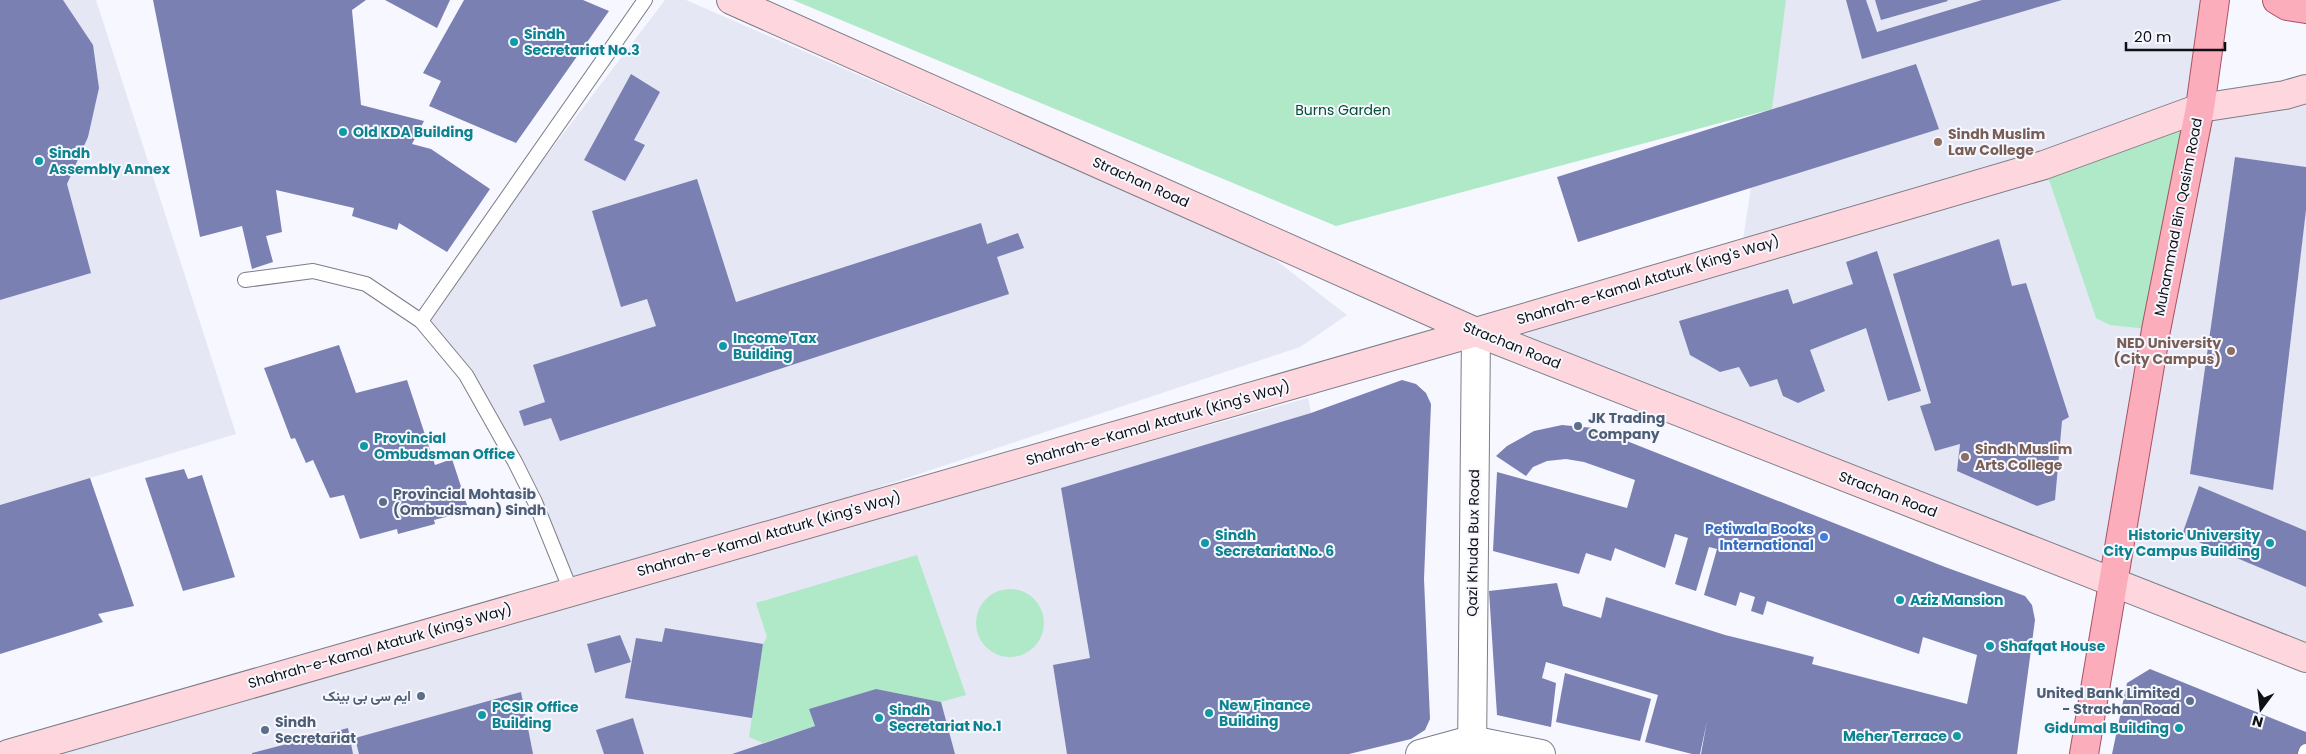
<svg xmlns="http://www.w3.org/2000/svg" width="2306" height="754" font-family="Poppins,Vazirmatn,sans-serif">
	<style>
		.built { fill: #e5e7f5 }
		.green { fill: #b0e9c8 }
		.building { fill: #7b80b2 }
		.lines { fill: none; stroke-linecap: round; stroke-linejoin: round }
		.lane-casing { stroke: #7c7d86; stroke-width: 16 }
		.street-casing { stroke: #7c7d86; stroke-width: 30 }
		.secondary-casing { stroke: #7c7d86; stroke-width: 30 }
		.primary-casing { stroke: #a85263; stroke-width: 30 }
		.lane { stroke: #fff; stroke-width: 14 }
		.street { stroke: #fff; stroke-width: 28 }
		.secondary { stroke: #fed6dd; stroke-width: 28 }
		.primary { stroke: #fcadbb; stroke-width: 28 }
		.culture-dot { fill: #0f9aa8; stroke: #f6f7ff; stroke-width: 2 }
		.education-dot { fill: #8d6e63; stroke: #f6f7ff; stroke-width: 2 }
		.service-dot { fill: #5c6f8a; stroke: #f6f7ff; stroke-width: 2 }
		.shop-dot { fill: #3f7fe0; stroke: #f6f7ff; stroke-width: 2 }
		.labels { text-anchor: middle; stroke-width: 4; stroke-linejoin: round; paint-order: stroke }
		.culture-label { font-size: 14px; font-weight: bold; fill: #0d838f; stroke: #f6f7ff; text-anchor: start }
		.park-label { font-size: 14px; fill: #014f31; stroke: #f6f7ff }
		.education-label { font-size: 14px; font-weight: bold; fill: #785e54; stroke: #f6f7ff; text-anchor: start }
		.street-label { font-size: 14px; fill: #0f1013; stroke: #f6f7ff }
		.service-label { font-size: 14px; font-weight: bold; fill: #4e5e75; stroke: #f6f7ff; text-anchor: start }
		.shop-label { font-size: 14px; font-weight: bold; fill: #366cbe; stroke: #f6f7ff; text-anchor: end }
	</style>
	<rect width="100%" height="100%" fill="#f6f7ff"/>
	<g class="built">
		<polygon points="0,0 96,0 236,434 0,505"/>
		<polygon points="665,0 686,0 1265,252 1347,315 1300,347 571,590 466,375 421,320"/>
		<polygon points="1779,0 2214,0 2197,118 2306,88 2306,658 1476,332 1741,253"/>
		<polygon points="1308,398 1352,599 1103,754 23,754"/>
	</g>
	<g class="green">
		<polygon points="793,0 1786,0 1772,109 1336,226"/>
		<polygon points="2197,119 2156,330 2110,325 2096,318 2044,165"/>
		<polygon points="917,555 966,695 941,702 876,689 810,709 815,726 763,743 749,737 763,644 767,637 756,603"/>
		<circle cx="1010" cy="623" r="34"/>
	</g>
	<g class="building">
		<polygon points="0,0 63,0 93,45 99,88 88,137 67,184 91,273 0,300"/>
		<polygon points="153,0 366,0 352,10 361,105 424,121 412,144 431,149 490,189 447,252 399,223 397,230 352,216 354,208 276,190 282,232 266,236 273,262 252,269 242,226 200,237"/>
		<polygon points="385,0 450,0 437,28"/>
		<polygon points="464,0 583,0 609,11 516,143 429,106 441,81 423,73"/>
		<polygon points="1846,0 1866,0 1877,32 1982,0 2062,0 1862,59"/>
		<polygon points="1875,0 1947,0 1948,1 1881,20"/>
		<polygon points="1916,64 1939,129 1578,242 1557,177"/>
		<polygon points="631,74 660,92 634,140 645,145 625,181 584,160"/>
		<polygon points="2235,157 2306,167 2306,210 2273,490 2190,474"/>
		<polygon points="697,179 736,302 981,223 987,244 1018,233 1024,248 997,257 1009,294 560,441 551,418 524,426 519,411 545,402 533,365 656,326 647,299 621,307 592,211"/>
		<polygon points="1999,239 2012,286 2026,283 2069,417 2062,421 2055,500 2037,506 1957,471 1960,444 1935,451 1920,406 1931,403 1893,274"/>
		<polygon points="1877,251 1921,391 1888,401 1866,328 1810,350 1825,391 1798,403 1783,396 1777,379 1750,387 1739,367 1720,372 1690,355 1679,321 1788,289 1793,304 1853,284 1846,262"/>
		<polygon points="339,345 356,393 407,380 435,465 452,459 469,511 434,520 435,524 398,534 397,529 360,539 344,495 330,498 313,460 306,463 295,438 291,439 264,368"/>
		<polygon points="1402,380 1416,384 1426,393 1431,404 1424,579 1430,719 1425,730 1411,739 1349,754 1067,754 1053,665 1090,658 1061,488 1311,413"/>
		<polygon points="1562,425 1594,428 1945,567 2025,596 2032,605 2035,620 2017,754 1701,754 1707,721 1700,754 1692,754 1645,742 1658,695 1546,662 1542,678 1556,683 1551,727 1497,715 1489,591 1557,583 1563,606 1601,618 1606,597 1725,635 1814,657 1812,664 1967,704 1977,655 1923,637 1919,654 1767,601 1763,615 1751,611 1755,597 1740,592 1736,606 1704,595 1717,549 1709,547 1696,591 1675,584 1688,538 1675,534 1665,568 1615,548 1611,561 1586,553 1579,574 1493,551 1497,472 1627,508 1635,480 1584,462 1566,459 1547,461 1533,467 1526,476 1496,456 1507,446 1534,431"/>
		<polygon points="184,469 188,479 202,475 235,577 183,591 145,478"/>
		<polygon points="90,478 134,606 98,614 103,622 0,654 0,505"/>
		<polygon points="2199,486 2306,531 2306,587 2182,535"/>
		<polygon points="665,628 763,644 752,718 625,698 636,638 662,642"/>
		<polygon points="620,635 631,662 595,673 587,644"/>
		<polygon points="2150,669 2306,732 2306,754 2112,754 2127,683"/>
		<polygon points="1565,673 1651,699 1640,741 1556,722"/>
		<polygon points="876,689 941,702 955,754 732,754 815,726 809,709"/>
		<polygon points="521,692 533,754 359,754 355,738"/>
		<polygon points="633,718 644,754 604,754 596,730"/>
		<polygon points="348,728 353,754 252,754 252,753"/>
	</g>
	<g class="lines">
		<defs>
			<g id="lane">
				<polyline points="245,280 313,271 366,284 421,321 466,375 515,462 535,502 571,591"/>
				<polyline points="421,321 645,0"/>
				<polyline points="2305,754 2306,751"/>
			</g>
			<g id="street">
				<polyline points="1420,754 1471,740 1541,754"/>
				<polyline points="1472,754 1476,332"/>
			</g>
			<g id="secondary">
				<polyline points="731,0 1476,332 2306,658"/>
				<polyline points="8,754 1476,332 2044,165 2200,108 2285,95 2306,89"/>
			</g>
			<g id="primary">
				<polyline points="2277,0 2287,6 2306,9"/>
				<polyline points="2084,754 2156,330 2200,108 2215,0"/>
			</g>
		</defs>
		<use href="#lane" class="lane-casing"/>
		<use href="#street" class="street-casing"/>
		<use href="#secondary" class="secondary-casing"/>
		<use href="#primary" class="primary-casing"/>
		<use href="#lane" class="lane"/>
		<use href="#street" class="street"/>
		<use href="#secondary" class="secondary"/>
		<use href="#primary" class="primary"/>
	</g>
	<g class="culture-dot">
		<circle cx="514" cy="42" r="5"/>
		<circle cx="343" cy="132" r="5"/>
		<circle cx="39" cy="161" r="5"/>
		<circle cx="723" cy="346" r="5"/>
		<circle cx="364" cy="446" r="5"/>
		<circle cx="1205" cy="543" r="5"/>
		<circle cx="2270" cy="543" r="5"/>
		<circle cx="1900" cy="600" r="5"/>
		<circle cx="1990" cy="646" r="5"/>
		<circle cx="1209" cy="713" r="5"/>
		<circle cx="482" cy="715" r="5"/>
		<circle cx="879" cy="718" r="5"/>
		<circle cx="2179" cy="728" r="5"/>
		<circle cx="1957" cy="736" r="5"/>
	</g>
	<g class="education-dot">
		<circle cx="1938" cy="142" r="5"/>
		<circle cx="2231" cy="351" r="5"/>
		<circle cx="1965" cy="457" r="5"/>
	</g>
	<g class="service-dot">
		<circle cx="1578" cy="426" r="5"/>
		<circle cx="383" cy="502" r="5"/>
		<circle cx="421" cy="696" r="5"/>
		<circle cx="2190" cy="701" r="5"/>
		<circle cx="265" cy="730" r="5"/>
	</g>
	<circle class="shop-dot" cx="1824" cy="537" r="5"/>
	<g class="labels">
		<g class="culture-label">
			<text x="524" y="39">Sindh<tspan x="524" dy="16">Secretariat No.3</tspan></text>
			<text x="353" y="137">Old KDA Building</text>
			<text x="49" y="158">Sindh<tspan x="49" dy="16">Assembly Annex</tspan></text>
			<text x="733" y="343">Income Tax<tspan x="733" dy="16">Building</tspan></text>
			<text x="374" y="443">Provincial<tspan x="374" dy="16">Ombudsman Office</tspan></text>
			<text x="1215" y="540">Sindh<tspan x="1215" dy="16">Secretariat No. 6</tspan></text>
			<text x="2260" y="540" text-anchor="end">Historic University<tspan x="2260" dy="16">City Campus Building</tspan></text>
			<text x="1910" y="605">Aziz Mansion</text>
			<text x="2000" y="651">Shafqat House</text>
			<text x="1219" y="710">New Finance<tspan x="1219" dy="16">Building</tspan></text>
			<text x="492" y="712">PCSIR Office<tspan x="492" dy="16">Building</tspan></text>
			<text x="889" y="715">Sindh<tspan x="889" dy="16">Secretariat No.1</tspan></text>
			<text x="2169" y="733" text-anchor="end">Gidumal Building</text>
			<text x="1947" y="741" text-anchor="end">Meher Terrace</text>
		</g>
		<g class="park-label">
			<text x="1343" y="115">Burns Garden</text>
		</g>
		<g class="education-label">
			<text x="1948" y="139">Sindh Muslim<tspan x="1948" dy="16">Law College</tspan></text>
			<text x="2221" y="348" text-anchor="end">NED University<tspan x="2221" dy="16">(City Campus)</tspan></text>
			<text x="1975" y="454">Sindh Muslim<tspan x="1975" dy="16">Arts College</tspan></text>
		</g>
		<g class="street-label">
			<text transform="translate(1141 182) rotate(24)" y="5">Strachan Road</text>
			<text transform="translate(2178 217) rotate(-79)" y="5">Muhammad Bin Qasim Road</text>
			<text transform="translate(1648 280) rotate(-17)" y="5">Shahrah-e-Kamal Ataturk (King's Way)</text>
			<text transform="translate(1512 345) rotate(22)" y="5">Strachan Road</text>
			<text transform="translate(1158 423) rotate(-16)" y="5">Shahrah-e-Kamal Ataturk (King's Way)</text>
			<text transform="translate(1888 494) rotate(21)" y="5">Strachan Road</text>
			<text transform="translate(769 534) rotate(-16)" y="5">Shahrah-e-Kamal Ataturk (King's Way)</text>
			<text transform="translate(1473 543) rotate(-89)" y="5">Qazi Khuda Bux Road</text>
			<text transform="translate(380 646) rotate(-16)" y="5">Shahrah-e-Kamal Ataturk (King's Way)</text>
		</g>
		<g class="service-label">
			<text x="1588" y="423">JK Trading<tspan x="1588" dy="16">Company</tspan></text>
			<text x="393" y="499">Provincial Mohtasib<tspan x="393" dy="16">(Ombudsman) Sindh</tspan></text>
			<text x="2180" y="698" text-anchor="end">United Bank Limited<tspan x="2180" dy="16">- Strachan Road</tspan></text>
			<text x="411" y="701" text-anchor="end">ایم سی بی بینک</text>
			<text x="275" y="727">Sindh<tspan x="275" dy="16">Secretariat</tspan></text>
		</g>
		<g class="shop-label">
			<text x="1814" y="534">Petiwala Books<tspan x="1814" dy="16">International</tspan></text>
		</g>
	</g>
	<g transform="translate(2261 709) rotate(195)" stroke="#f6f7ff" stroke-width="4" paint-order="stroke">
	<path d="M0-4L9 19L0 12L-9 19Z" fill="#0f1013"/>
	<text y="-8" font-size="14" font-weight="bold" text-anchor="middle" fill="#0f1013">N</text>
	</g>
	<path d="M2126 42v8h99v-8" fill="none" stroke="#0f1013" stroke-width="2.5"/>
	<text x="2134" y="42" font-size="15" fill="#0f1013" stroke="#f6f7ff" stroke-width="4" paint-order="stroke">20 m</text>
</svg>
